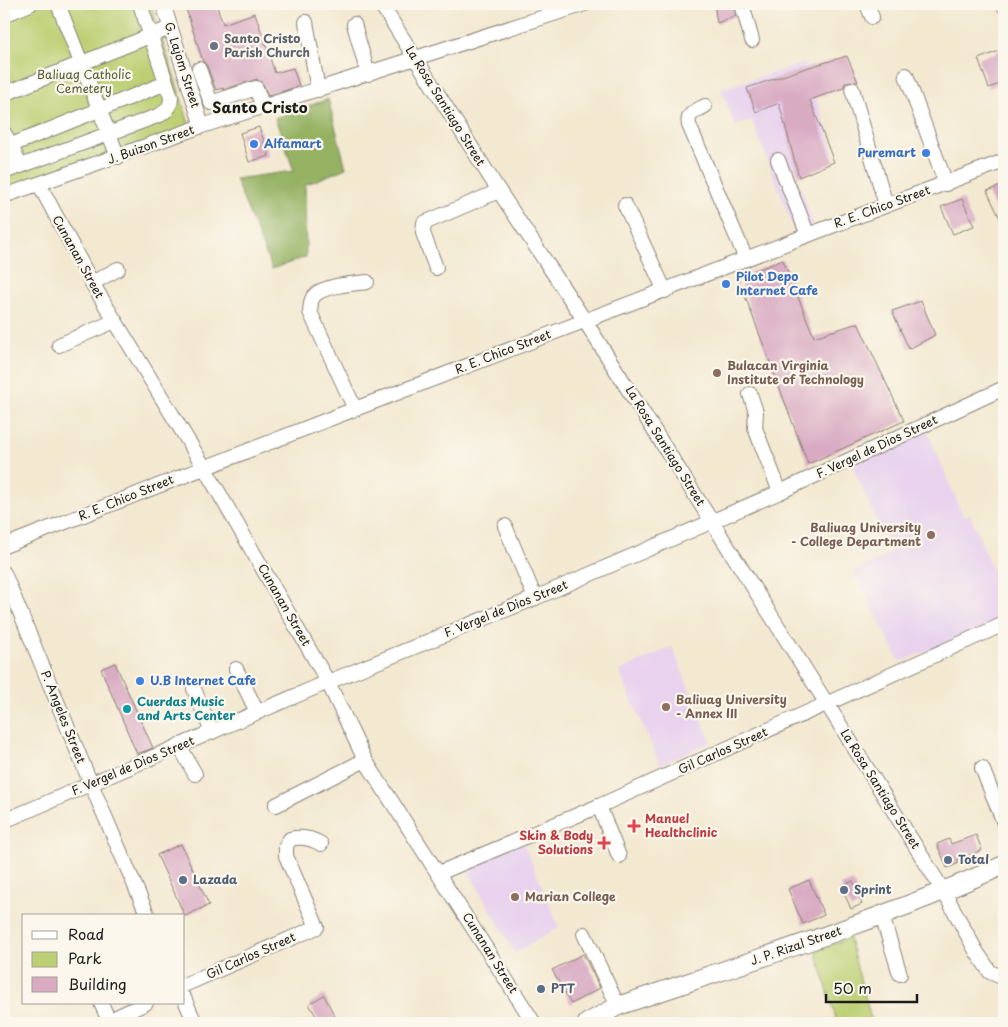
<svg xmlns="http://www.w3.org/2000/svg" width="1008" height="1027" font-family="'Playpen Sans',sans-serif">
	<style>
		.built { fill: #e8d2ee }
		.green { fill: #bccf72; stroke: #6c7647 }
		.forest { fill: #95b264; stroke: #586740 }
		.building { fill: #d9abc3 }
		.lines { fill: none; stroke-linecap: round; stroke-linejoin: round }
		.minor-casing { stroke: #888276; stroke-width: 16 }
		.major-casing { stroke: #888276; stroke-width: 20 }
		.minor { stroke: #fff; stroke-width: 14 }
		.major { stroke: #fff; stroke-width: 18 }
		.worship-dot { fill: #6b7280; stroke: #fbf7ec; stroke-width: 2 }
		.shop-dot { fill: #3f7fe0; stroke: #fbf7ec; stroke-width: 2 }
		.education-dot { fill: #8d6e63; stroke: #fbf7ec; stroke-width: 2 }
		.culture-dot { fill: #0f9aa8; stroke: #fbf7ec; stroke-width: 2 }
		.health-dot { fill: #e0444e; stroke: #fbf7ec; stroke-width: 2 }
		.service-dot { fill: #5c6f8a; stroke: #fbf7ec; stroke-width: 2 }
		.labels { text-anchor: middle; stroke-width: 4.5; stroke-linejoin: round; paint-order: stroke }
		.worship-label { font-size: 12px; font-weight: bold; fill: #5b616d; stroke: #fbf7ec; text-anchor: start }
		.street-label { font-size: 12px; fill: #1c1c1c; stroke: #fbf7ec }
		.park-label { font-size: 12px; fill: #545b3a; stroke: #fbf7ec }
		.shop-label { font-size: 12px; font-weight: bold; fill: #366cbe; stroke: #fbf7ec; text-anchor: start }
		.education-label { font-size: 12px; font-weight: bold; fill: #785e54; stroke: #fbf7ec; text-anchor: start }
		.culture-label { font-size: 12px; font-weight: bold; fill: #0d838f; stroke: #fbf7ec; text-anchor: start }
		.health-label { font-size: 12px; font-weight: bold; fill: #be3a42; stroke: #fbf7ec; text-anchor: start }
		.service-label { font-size: 12px; font-weight: bold; fill: #4e5e75; stroke: #fbf7ec; text-anchor: start }
		.quarter-label { font-size: 15px; font-weight: bold; fill: #1c1c1c; stroke: #fbf7ec }
	</style>
	<rect width="100%" height="100%" fill="#fbf7ec"/>
	<filter id="ink" filterUnits="userSpaceOnUse"><feTurbulence type="fractalNoise" baseFrequency=".02" numOctaves="2"/><feDisplacementMap in="SourceGraphic" scale="10" xChannelSelector="R" yChannelSelector="G"/><feConvolveMatrix kernelMatrix="1 2 1 2 8 2 1 2 1" color-interpolation-filters="sRGB"/></filter>
	<filter id="wash" filterUnits="userSpaceOnUse"><feTurbulence type="fractalNoise" baseFrequency=".0096" numOctaves="4" result="noise"/><feDisplacementMap in="SourceGraphic" scale="20" xChannelSelector="R" yChannelSelector="G"/><feGaussianBlur stdDeviation="1.12" result="paint"/><feColorMatrix in="noise" values="0 0 0 0 0 0 0 0 0 0 0 0 0 0 0 0 0 1.4 0 .05"/><feComposite in="paint" operator="in"/></filter>
	<g filter="url(#wash)">
		<rect width="100%" height="100%" fill="#f3e8d0"/>
		<g class="built">
			<polygon points="805,63 834,154 794,168 814,225 795,233 752,120 735,126 721,89"/>
			<polygon points="927,430 963,516 970,514 1004,600 1004,619 900,662 854,571 891,553 851,463"/>
			<polygon points="672,647 711,742 660,765 619,671"/>
			<polygon points="523,842 559,927 515,953 466,867"/>
		</g>
		<g class="green">
			<polygon points="4,4 151,4 190,127 4,192"/>
			<polygon points="849,938 872,1023 835,1023 837,1022 816,951"/>
		</g>
		<polygon class="forest" points="328,99 346,168 305,185 306,257 272,269 235,179 294,171 275,118"/>
		<g id="blocks">
			<g class="building">
				<polygon points="203,4 216,4 223,24 255,13 275,73 293,68 299,86 268,96 264,85 257,79 223,90 223,88 216,90 207,66 203,61 186,9"/>
				<polygon points="714,4 733,4 736,16 717,23"/>
				<polygon points="1004,49 1004,82 989,88 978,59"/>
				<polygon points="847,56 858,82 849,81 845,83 843,88 810,100 834,162 799,177 779,103 756,112 747,88 803,69"/>
				<polygon points="259,127 269,156 249,162 240,133"/>
				<polygon points="1004,185 1004,227 987,191"/>
				<polygon points="962,199 974,226 953,234 941,207"/>
				<polygon points="783,260 814,337 858,323 904,421 808,464 738,277"/>
				<polygon points="921,301 935,335 909,349 892,311"/>
				<polygon points="115,663 153,748 137,754 101,669"/>
				<polygon points="976,835 982,850 957,860 959,863 947,868 937,844 949,839 951,844"/>
				<polygon points="181,844 209,905 185,916 157,855"/>
				<polygon points="809,880 824,915 803,924 788,889"/>
				<polygon points="853,881 862,904 851,909 841,886"/>
				<polygon points="583,954 600,988 571,1004 552,970"/>
				<polygon points="324,995 338,1023 320,1023 309,1004"/>
			</g>
		</g>
	</g>
	<g filter="url(#ink)">
		<use href="#blocks" fill-opacity="0" stroke="#888276" stroke-width="1"/>
		<g class="lines">
			<defs>
				<g id="minor">
					<polyline points="58,4 118,157"/>
					<polyline points="163,4 202,126"/>
					<polyline points="381,4 499,191 585,321 827,704 944,892 976,951 990,972 1004,978"/>
					<polyline points="742,4 752,40"/>
					<polyline points="867,4 872,17"/>
					<polyline points="1004,4 1004,6"/>
					<polyline points="4,15 30,4"/>
					<polyline points="306,22 318,90"/>
					<polyline points="354,24 368,74"/>
					<polyline points="199,69 211,103 256,88 263,107"/>
					<polyline points="906,75 946,184"/>
					<polyline points="852,89 886,205"/>
					<polyline points="4,94 170,28"/>
					<path d="M 705,106 C 696,111 686,114 689,125 L 746,259"/>
					<polyline points="4,133 11,145 20,166"/>
					<polyline points="4,148 166,83"/>
					<polyline points="778,160 808,235"/>
					<path d="M 4,172 L 160,115 C 168,110 171,106 171,97 L 140,4"/>
					<polyline points="39,184 92,283 204,467 328,682 365,760 534,1023"/>
					<polyline points="4,196 202,126 585,4"/>
					<polyline points="625,205 665,291"/>
					<polyline points="436,268 423,233 424,223 499,191"/>
					<polyline points="92,283 118,269"/>
					<polyline points="59,345 115,321"/>
					<polyline points="750,394 756,412 755,428 780,492"/>
					<path d="M 355,409 L 310,312 C 311,306 310,300 314,296 C 323,285 353,284 367,282"/>
					<polyline points="505,526 535,598"/>
					<polyline points="4,546 355,409 808,235 1004,161"/>
					<polyline points="4,573 91,784 148,916"/>
					<polyline points="236,669 257,712"/>
					<polyline points="194,689 212,732"/>
					<polyline points="179,745 195,774"/>
					<polyline points="982,768 1004,823"/>
					<polyline points="276,805 365,760"/>
					<polyline points="599,806 619,856"/>
					<polyline points="4,821 328,682 535,598 780,492 1004,388"/>
					<polyline points="439,873 599,806 1004,624"/>
					<polyline points="882,916 900,974"/>
					<polyline points="584,934 618,1006"/>
					<path d="M 184,985 L 317,927 L 286,856 L 286,846 L 290,839 C 302,836 311,838 321,844"/>
					<polyline points="184,998 195,1023"/>
					<polyline points="101,1003 109,1021"/>
					<polyline points="104,1023 146,1003"/>
				</g>
				<path id="major" d="M 587,1023 L 618,1006 C 748,962 879,921 1004,865"/>
			</defs>
			<use href="#minor" class="minor-casing"/>
			<use href="#major" class="major-casing"/>
			<use href="#minor" class="minor"/>
			<use href="#major" class="major"/>
		</g>
	</g>
	<circle class="worship-dot" cx="214" cy="46" r="5"/>
	<g class="shop-dot">
		<circle cx="254" cy="144" r="5"/>
		<circle cx="926" cy="153" r="5"/>
		<circle cx="726" cy="284" r="5"/>
		<circle cx="140" cy="681" r="5"/>
	</g>
	<g class="education-dot">
		<circle cx="717" cy="373" r="5"/>
		<circle cx="931" cy="535" r="5"/>
		<circle cx="666" cy="707" r="5"/>
		<circle cx="515" cy="897" r="5"/>
	</g>
	<circle class="culture-dot" cx="127" cy="709" r="5"/>
	<g class="health-dot">
		<path d="M631.5 818.5h5v5h5v5h-5v5h-5v-5h-5v-5h5z"/>
		<path d="M601.5 835.5h5v5h5v5h-5v5h-5v-5h-5v-5h5z"/>
	</g>
	<g class="service-dot">
		<circle cx="948" cy="860" r="5"/>
		<circle cx="183" cy="880" r="5"/>
		<circle cx="844" cy="890" r="5"/>
		<circle cx="541" cy="989" r="5"/>
	</g>
	<g class="labels">
		<g class="worship-label">
			<text x="224" y="43">Santo Cristo<tspan x="224" dy="14">Parish Church</tspan></text>
		</g>
		<g class="street-label">
			<text transform="translate(182 65) rotate(72)" y="4">G. Lajom Street</text>
			<text transform="translate(445 106) rotate(58)" y="4">La Rosa Santiago Street</text>
			<text transform="translate(151 145) rotate(-20)" y="4">J. Buizon Street</text>
			<text transform="translate(882 207) rotate(-20)" y="4">R. E. Chico Street</text>
			<text transform="translate(78 257) rotate(61)" y="4">Cunanan Street</text>
			<text transform="translate(503 352) rotate(-21)" y="4">R. E. Chico Street</text>
			<text transform="translate(665 446) rotate(58)" y="4">La Rosa Santiago Street</text>
			<text transform="translate(877 447) rotate(-25)" y="4">F. Vergel de Dios Street</text>
			<text transform="translate(126 498) rotate(-22)" y="4">R. E. Chico Street</text>
			<text transform="translate(284 605) rotate(60)" y="4">Cunanan Street</text>
			<text transform="translate(506 609) rotate(-22)" y="4">F. Vergel de Dios Street</text>
			<text transform="translate(63 717) rotate(68)" y="4">P. Angeles Street</text>
			<text transform="translate(723 751) rotate(-24)" y="4">Gil Carlos Street</text>
			<text transform="translate(133 766) rotate(-23)" y="4">F. Vergel de Dios Street</text>
			<text transform="translate(880 789) rotate(58)" y="4">La Rosa Santiago Street</text>
			<text transform="translate(796 946) rotate(-19)" y="4">J. P. Rizal Street</text>
			<text transform="translate(490 953) rotate(58)" y="4">Cunanan Street</text>
			<text transform="translate(251 956) rotate(-24)" y="4">Gil Carlos Street</text>
		</g>
		<g class="park-label">
			<text x="84" y="79">Baliuag Catholic<tspan x="84" dy="14">Cemetery</tspan></text>
		</g>
		<g class="shop-label">
			<text x="264" y="148">Alfamart</text>
			<text x="916" y="157" text-anchor="end">Puremart</text>
			<text x="736" y="281">Pilot Depo<tspan x="736" dy="14">Internet Cafe</tspan></text>
			<text x="150" y="685">U.B Internet Cafe</text>
		</g>
		<g class="education-label">
			<text x="727" y="370">Bulacan Virginia<tspan x="727" dy="14">Institute of Technology</tspan></text>
			<text x="921" y="532" text-anchor="end">Baliuag University<tspan x="921" dy="14">- College Department</tspan></text>
			<text x="676" y="704">Baliuag University<tspan x="676" dy="14">- Annex III</tspan></text>
			<text x="525" y="901">Marian College</text>
		</g>
		<g class="culture-label">
			<text x="137" y="706">Cuerdas Music<tspan x="137" dy="14">and Arts Center</tspan></text>
		</g>
		<g class="health-label">
			<text x="645" y="823">Manuel<tspan x="645" dy="14">Healthclinic</tspan></text>
			<text x="593" y="840" text-anchor="end">Skin &amp; Body<tspan x="593" dy="14">Solutions</tspan></text>
		</g>
		<g class="service-label">
			<text x="958" y="864">Total</text>
			<text x="193" y="884">Lazada</text>
			<text x="854" y="894">Sprint</text>
			<text x="551" y="993">PTT</text>
		</g>
		<g class="quarter-label">
			<text x="260" y="113">Santo Cristo</text>
		</g>
	</g>
	<rect width="1008" height="1027" fill="none" stroke="#fbf7ec" stroke-width="20"/>
	<rect x="22" y="914" width="162" height="90" fill="#fbf7ec" stroke="#a29f99"/>
	<rect x="32" y="931" width="25" height="8" fill="#ffffff" stroke="#a29f99"/>
	<text x="68" y="940" font-size="15" fill="#1c1c1c">Road</text>
	<rect x="32" y="952" width="25" height="15" fill="#bccf72" stroke="#a29f99"/>
	<text x="68" y="964" font-size="15" fill="#1c1c1c">Park</text>
	<rect x="32" y="977" width="25" height="15" fill="#d9abc3" stroke="#a29f99"/>
	<text x="68" y="990" font-size="15" fill="#1c1c1c">Building</text>
	<path d="M826 994v8h91v-8" fill="none" stroke="#1c1c1c" stroke-width="2.5"/>
	<text x="833" y="994" font-size="15" fill="#1c1c1c" stroke="#fbf7ec" stroke-width="4" paint-order="stroke">50 m</text>
</svg>
